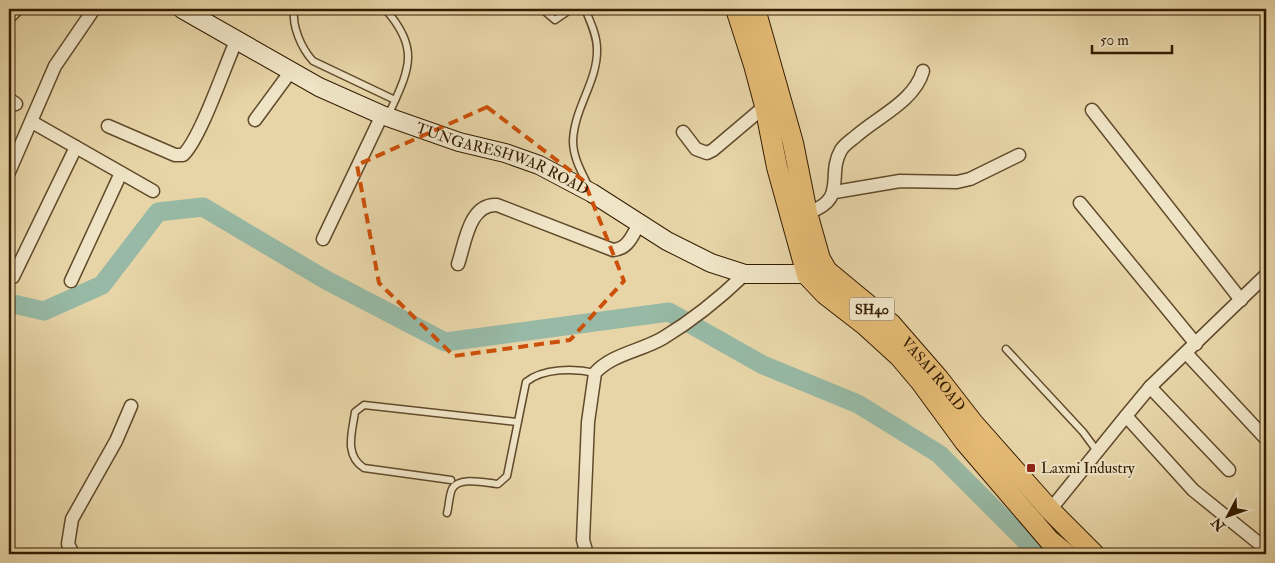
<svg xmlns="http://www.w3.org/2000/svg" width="1275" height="563" font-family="'IM FELL Double Pica',serif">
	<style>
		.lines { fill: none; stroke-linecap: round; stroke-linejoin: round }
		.river { stroke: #97b9a5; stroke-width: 19 }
		.lane-casing { stroke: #614a2a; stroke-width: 9 }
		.street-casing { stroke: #614a2a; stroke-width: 15 }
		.secondary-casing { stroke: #341c00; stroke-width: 20 }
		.primary-casing { stroke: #341c00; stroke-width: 22 }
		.lane { stroke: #efe4c6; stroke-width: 6 }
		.street { stroke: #efe4c6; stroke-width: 12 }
		.secondary { stroke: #efe4c6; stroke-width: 18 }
		.primary { stroke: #e4ba74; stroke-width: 20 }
		.marked { fill: none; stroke: #cd500a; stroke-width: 4; stroke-dasharray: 10 6; stroke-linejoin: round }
		.poi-dot { fill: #8f2418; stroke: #efe4c6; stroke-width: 2 }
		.labels { text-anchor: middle; stroke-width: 4.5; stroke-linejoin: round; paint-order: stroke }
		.shield { fill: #efe4c6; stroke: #6c583b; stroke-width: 1 }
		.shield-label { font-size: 14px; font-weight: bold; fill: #341c00 }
		.street-label { font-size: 15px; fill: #341c00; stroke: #efe4c6 }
		.poi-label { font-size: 15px; fill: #341c00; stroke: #efe4c6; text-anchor: start }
	</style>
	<rect width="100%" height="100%" fill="#e7d5a8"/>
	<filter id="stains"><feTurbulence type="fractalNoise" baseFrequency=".004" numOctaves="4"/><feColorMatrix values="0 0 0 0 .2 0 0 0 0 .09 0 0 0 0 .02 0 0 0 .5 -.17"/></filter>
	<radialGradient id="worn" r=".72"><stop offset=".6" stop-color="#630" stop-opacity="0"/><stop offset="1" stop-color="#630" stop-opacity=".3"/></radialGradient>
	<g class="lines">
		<polyline class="river" points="9,303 44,311 102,285 158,212 203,207 326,280 445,342 669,312 763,365 858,404 939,454 1039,554"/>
		<defs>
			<g id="lane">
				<path d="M 294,9 C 292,26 301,48 313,61 L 395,100"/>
				<path d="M 385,9 C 422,50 408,71 388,116"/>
				<polyline points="542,9 555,20 571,9"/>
				<path d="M 585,9 C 590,21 597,35 597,49 C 598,81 574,108 573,141 C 573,158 582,173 589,187"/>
				<polyline points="1006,349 1083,432 1097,451"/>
				<path d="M 451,480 L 364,468 C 344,455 352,433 355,412 L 364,405 L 517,422"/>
				<path d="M 447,513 C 449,506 449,496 452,489 C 459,476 486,483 498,484 L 507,476 L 526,382 C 543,368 575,368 595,373"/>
			</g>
			<g id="street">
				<polyline points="9,17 17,9"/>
				<polyline points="9,99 16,104"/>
				<polyline points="1092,110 1241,300"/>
				<polyline points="255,120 291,71"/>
				<polyline points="32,122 153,191"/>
				<path d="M 108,126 L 175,155 L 183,155 C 201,138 225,65 237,39"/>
				<polyline points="683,132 696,149 707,153 713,150 765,106"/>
				<polyline points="9,172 55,66 94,9"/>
				<polyline points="835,192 900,181 957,182 970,179 1019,155"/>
				<polyline points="1080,203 1196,344"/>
				<path d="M 807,213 C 849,199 826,176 841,150 C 844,145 850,141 855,137 C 877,117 914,102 923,71"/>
				<polyline points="323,239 382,115"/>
				<path d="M 458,264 C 465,244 469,203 497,205 L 613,250 C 628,249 632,236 639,224"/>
				<polyline points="13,277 76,147"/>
				<polyline points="71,281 121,173"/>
				<polyline points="1186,353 1266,439"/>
				<polyline points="1150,387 1229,470"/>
				<polyline points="1126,416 1150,387 1266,275"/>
				<polyline points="1050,510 1126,416 1193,490 1266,549"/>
				<polyline points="73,554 68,544 72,519 116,441 131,406"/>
				<path d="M 587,554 L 583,540 L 588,422 L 595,373 C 612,354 641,351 663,338 C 693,320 720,298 745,274"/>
			</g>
			<g id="secondary">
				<path id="s1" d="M 182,9 L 319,87 L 382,115 L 459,142 L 505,153 L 539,165 L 592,193 L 667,241 L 711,263 L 745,274 L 819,274"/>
			</g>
			<g id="primary">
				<polyline points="736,9 754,65 765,106 777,167 807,275 825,294 865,325 899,356 921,382 965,442 1049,540 1066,554"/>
				<path id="s2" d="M 755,9 L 793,143 L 807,213 L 820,259 L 827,271 L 891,324 L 938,378 L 973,423 L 1050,510 L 1094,554"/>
			</g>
		</defs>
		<use href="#lane" class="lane-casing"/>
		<use href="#street" class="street-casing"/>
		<use href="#secondary" class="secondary-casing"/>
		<use href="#primary" class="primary-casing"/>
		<use href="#lane" class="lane"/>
		<use href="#street" class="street"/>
		<use href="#secondary" class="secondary"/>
		<use href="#primary" class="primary"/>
	</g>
	<path class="marked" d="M 487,107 L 584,181 L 624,281 L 570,340 L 454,356 L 379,283 L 357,165 Z"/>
	<rect class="poi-dot" x="1026" y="463" width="10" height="10" rx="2.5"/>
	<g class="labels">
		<rect class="shield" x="849.5" y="297.5" width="45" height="23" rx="4"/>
		<g class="shield-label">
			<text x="872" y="314">SH40</text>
		</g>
		<g class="street-label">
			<text dy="5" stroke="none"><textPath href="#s1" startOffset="355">TUNGARESHWAR ROAD</textPath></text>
			<text dy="5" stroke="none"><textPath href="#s2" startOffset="421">VASAI ROAD</textPath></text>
		</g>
		<g class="poi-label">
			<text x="1041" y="473">Laxmi Industry</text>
		</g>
	</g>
	<rect width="1275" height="563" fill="none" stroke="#e7d5a8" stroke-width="30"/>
	<rect x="10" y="10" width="1255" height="543" fill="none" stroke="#341c00" stroke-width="2.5"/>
	<rect x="15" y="15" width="1245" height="533" fill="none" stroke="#341c00"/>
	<g transform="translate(1228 516) rotate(229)" stroke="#efe4c6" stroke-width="4" paint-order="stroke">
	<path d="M0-4L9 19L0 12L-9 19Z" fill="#341c00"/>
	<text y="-8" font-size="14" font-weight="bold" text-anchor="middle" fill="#341c00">N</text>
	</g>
	<path d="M1092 45v8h80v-8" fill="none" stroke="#341c00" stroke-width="2.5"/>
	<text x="1100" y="45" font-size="15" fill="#341c00" stroke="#efe4c6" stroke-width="4" paint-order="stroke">50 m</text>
	<rect width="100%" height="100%" filter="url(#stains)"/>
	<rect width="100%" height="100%" fill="url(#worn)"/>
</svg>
